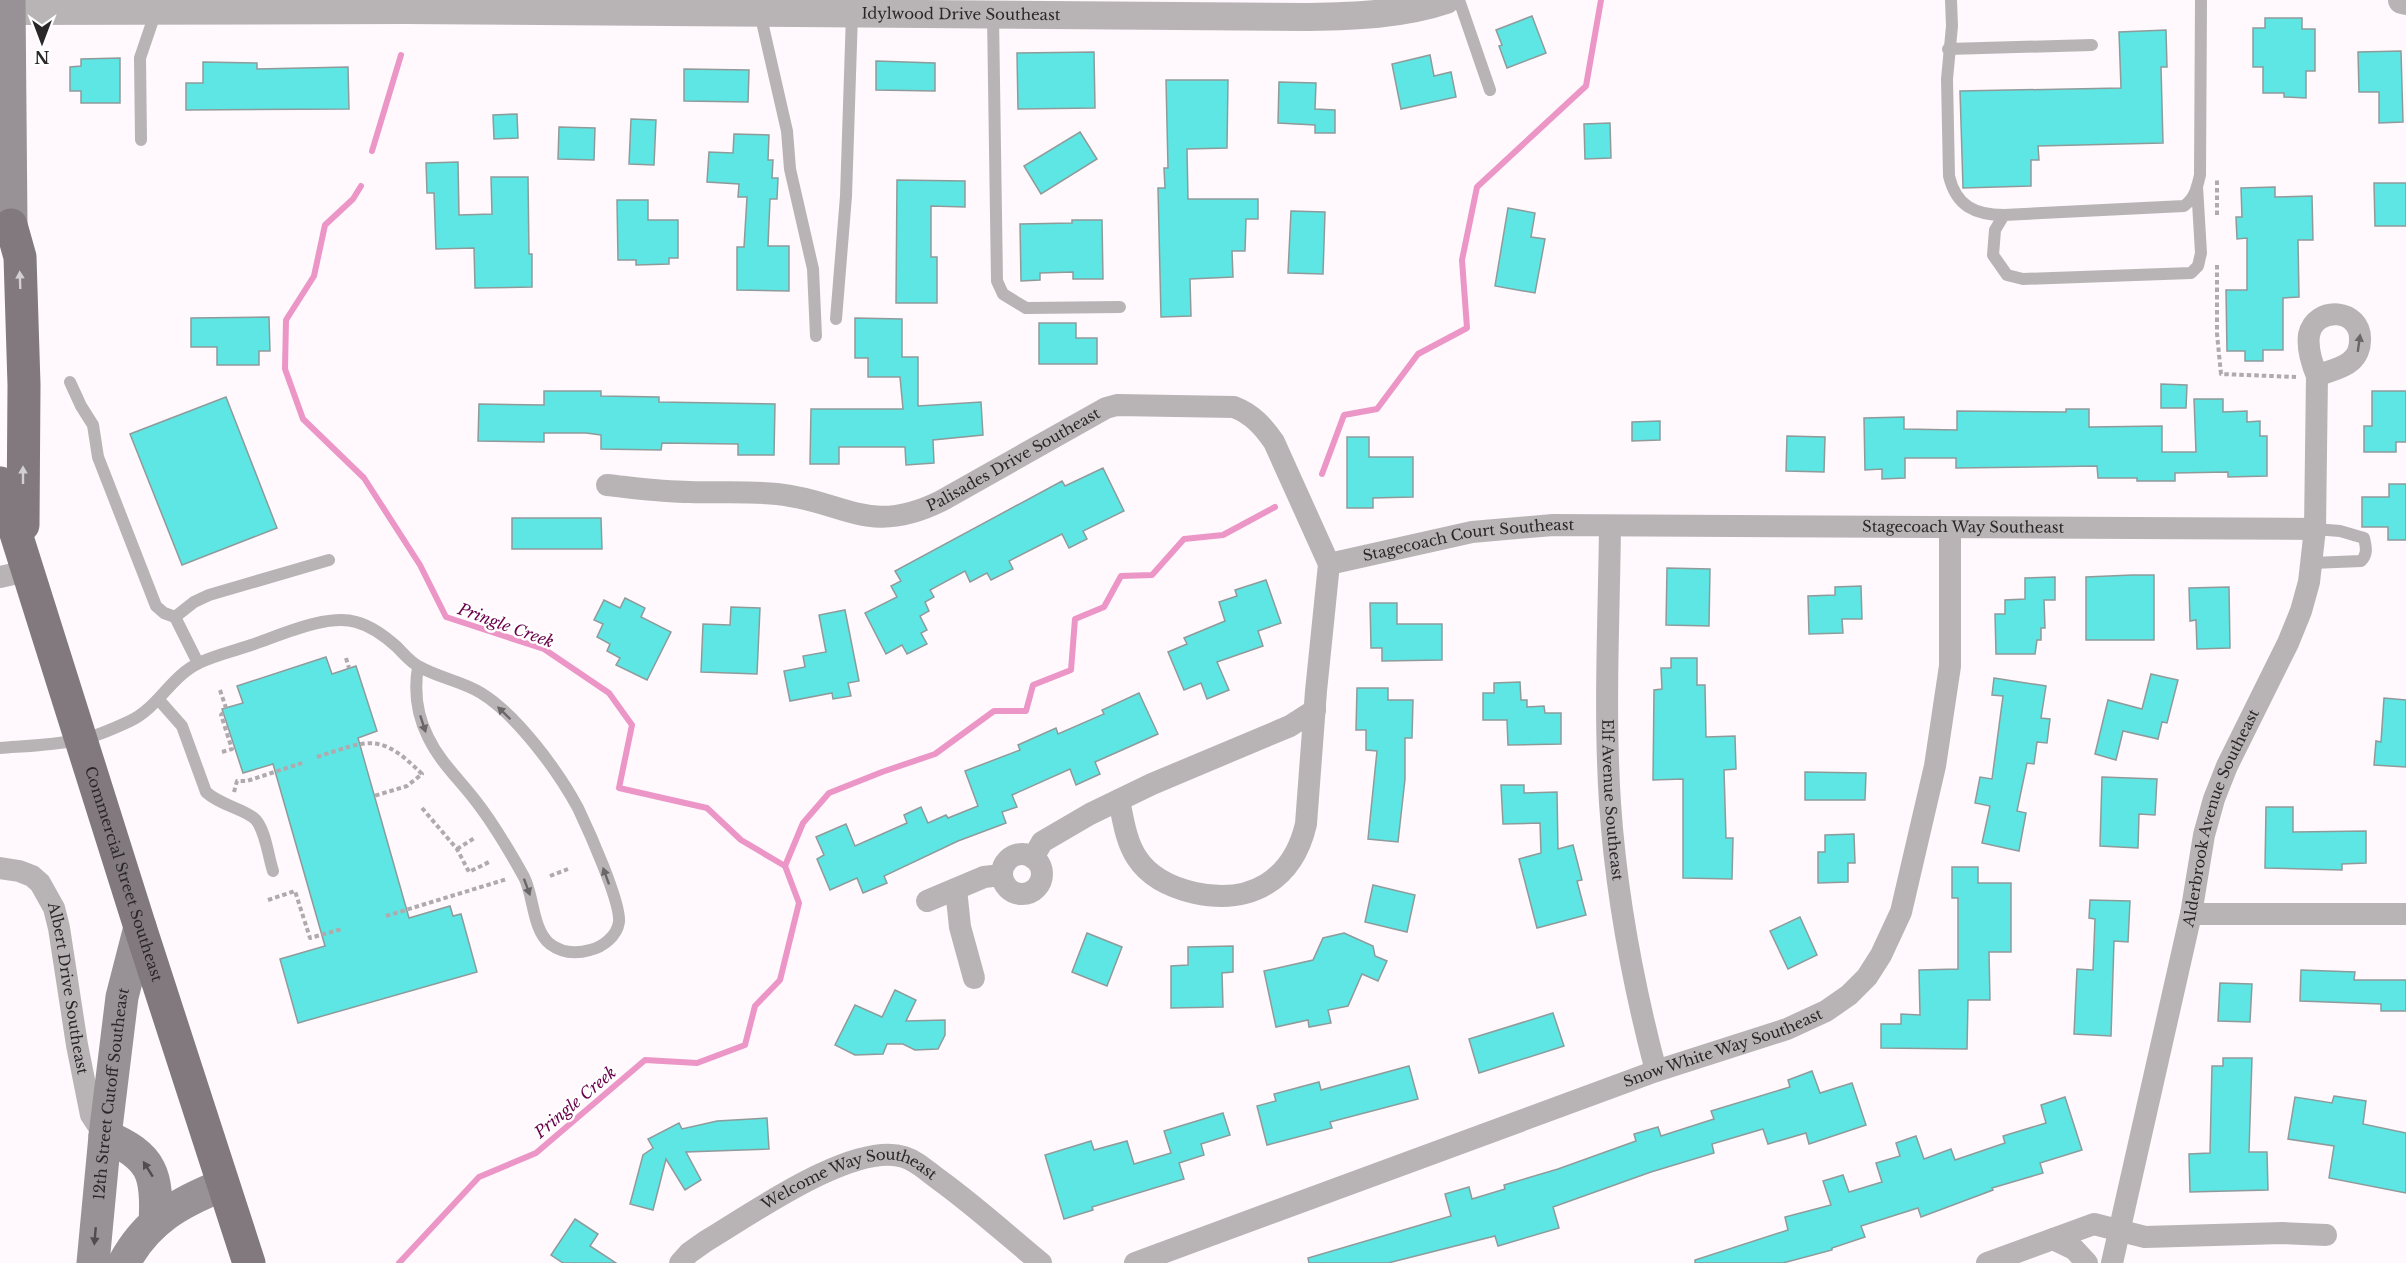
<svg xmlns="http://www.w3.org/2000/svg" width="2406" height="1263" font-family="'Libre Baskerville',serif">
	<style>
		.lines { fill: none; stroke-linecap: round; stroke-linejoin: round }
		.stream { stroke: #eb96c7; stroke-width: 6 }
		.building { fill: #5de6e3; stroke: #8f9b9b; stroke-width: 1.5 }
		.path { stroke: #b0aaae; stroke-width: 4; stroke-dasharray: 4.5 3; stroke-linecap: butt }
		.service { stroke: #b8b4b6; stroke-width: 12 }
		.minor { stroke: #b8b4b6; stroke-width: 22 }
		.tertiary { stroke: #b8b4b6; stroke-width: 28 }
		.secondary { stroke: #989195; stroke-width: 33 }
		.primary { stroke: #81797d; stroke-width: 33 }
		.oneway { fill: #d3d0d2 }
		.oneway2 { fill: #6a6668 }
		.oneway3 { fill: #514c4f }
		.labels { text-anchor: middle; stroke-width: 5; stroke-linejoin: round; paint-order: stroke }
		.street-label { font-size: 15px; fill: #2b2729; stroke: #fff }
		.water-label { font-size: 16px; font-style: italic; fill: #68004a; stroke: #fff }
	</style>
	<rect width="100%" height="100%" fill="#fff8fc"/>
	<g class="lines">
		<g class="stream">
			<polyline points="372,151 401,55"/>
			<polyline points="361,186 353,199 325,225 314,276 286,320 285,369 303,419 364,478 420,565 446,617 544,649 609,693 632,725 619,788 707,808 741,840 785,866 799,903 780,980 755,1006 745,1045 697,1063 645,1060 536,1153 479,1177 399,1263"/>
			<polyline points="1322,474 1344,415 1377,409 1418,354 1467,328 1462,260 1477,187 1586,86 1601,0"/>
			<polyline points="785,866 803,823 829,793 882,772 935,754 994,711 1026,711 1033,685 1071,670 1075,619 1104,607 1121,576 1152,575 1184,539 1223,535 1275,507"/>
		</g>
	</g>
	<g class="building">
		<polygon points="1532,16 1546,53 1507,68 1499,46 1502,45 1496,30"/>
		<polygon points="2265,18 2302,18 2302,29 2315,29 2315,71 2306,71 2306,98 2284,97 2284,93 2263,93 2263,67 2253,67 2253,28 2265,28"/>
		<polygon points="2166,30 2167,67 2161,67 2163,143 2038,146 2039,160 2031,160 2031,186 1963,188 1960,91 2121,88 2119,32"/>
		<polygon points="2401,51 2403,122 2379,123 2379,92 2359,92 2358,52"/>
		<polygon points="1094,52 1095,108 1018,109 1017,53"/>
		<polygon points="1430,55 1434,76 1451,72 1456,97 1401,109 1392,64"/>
		<polygon points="120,58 120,103 81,103 81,91 70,91 70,67 81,66 81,59"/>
		<polygon points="876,61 935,63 935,91 876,90"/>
		<polygon points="203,62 257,63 257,69 348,67 349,109 186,110 186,83 203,83"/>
		<polygon points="684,69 749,70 748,102 684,101"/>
		<polygon points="1166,80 1228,80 1227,148 1187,149 1188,199 1258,199 1258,219 1246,219 1245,251 1232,251 1233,277 1190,279 1191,316 1161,317 1158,188 1165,188 1164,168 1168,168"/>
		<polygon points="1279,82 1316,83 1315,109 1335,110 1335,133 1315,133 1315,125 1278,123"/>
		<polygon points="517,114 518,138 494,139 493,115"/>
		<polygon points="631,119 656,120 654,165 629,164"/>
		<polygon points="1610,123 1611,158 1585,159 1584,124"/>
		<polygon points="559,127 595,128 594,160 558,159"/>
		<polygon points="1080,132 1097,159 1041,194 1024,166"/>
		<polygon points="734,134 769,135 768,160 773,160 772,178 778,178 777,199 770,199 768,246 789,246 789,291 737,290 737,247 744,247 747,197 738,197 739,184 707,182 709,152 733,153"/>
		<polygon points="458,162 459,215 492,214 491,177 528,177 529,254 532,254 532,287 475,288 474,248 436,249 434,193 427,193 426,163"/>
		<polygon points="897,180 965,181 965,207 931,206 931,257 937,257 937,303 896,303"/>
		<polygon points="2374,183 2406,183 2406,226 2375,226"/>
		<polygon points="2275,187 2275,197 2312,196 2313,240 2298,240 2299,297 2283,298 2283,350 2263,350 2263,361 2245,361 2245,351 2227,351 2226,290 2247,290 2247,238 2237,239 2236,217 2242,217 2241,188"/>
		<polygon points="617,200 648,200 648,220 678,220 678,258 669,258 669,264 636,265 636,260 618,260"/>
		<polygon points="1508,208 1535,213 1531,237 1545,239 1535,293 1495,286"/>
		<polygon points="1291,211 1325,212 1323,274 1288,273"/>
		<polygon points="1072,220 1102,220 1103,279 1073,279 1073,272 1040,273 1040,280 1021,281 1020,224 1072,223"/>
		<polygon points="269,317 270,351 259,351 259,365 217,365 217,347 191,347 191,318"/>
		<polygon points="855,318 902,319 902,357 918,357 918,406 981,402 983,435 933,440 934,463 906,465 905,447 839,447 839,464 810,464 811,409 903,409 900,377 868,377 868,358 855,358"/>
		<polygon points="1039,323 1076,323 1076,338 1097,338 1097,364 1039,364"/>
		<polygon points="2161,384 2187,385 2186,408 2161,408"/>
		<polygon points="544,391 601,391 601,396 659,397 659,402 775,404 774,455 738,455 738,444 662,443 661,450 601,449 601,435 586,433 544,433 544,442 478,441 479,404 544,405"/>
		<polygon points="2372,391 2406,391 2406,442 2396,442 2396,452 2364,452 2364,426 2372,426"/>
		<polygon points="226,397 277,528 182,565 130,434"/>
		<polygon points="2194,399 2223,399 2223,412 2247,411 2247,422 2260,421 2260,436 2267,436 2267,476 2228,477 2228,472 2175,473 2175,481 2137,481 2137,478 2098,478 2097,466 1956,468 1956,458 1905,458 1905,478 1882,479 1882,469 1865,470 1864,418 1904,417 1904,429 1957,430 1957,411 2066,412 2066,409 2089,409 2089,427 2162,426 2162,452 2196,452"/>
		<polygon points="1660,421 1660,440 1632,441 1632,422"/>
		<polygon points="1787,436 1825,437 1824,472 1786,471"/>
		<polygon points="1347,437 1369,437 1369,457 1413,457 1413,497 1373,498 1373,508 1347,508"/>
		<polygon points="1103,468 1124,511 1083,531 1087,539 1069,548 1062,534 1009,561 1013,569 991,580 987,573 970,582 965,571 930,590 934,597 925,602 929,611 920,616 927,630 921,633 927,644 907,654 902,645 886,654 865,613 897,597 891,586 901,581 895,571 1062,481 1065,486"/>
		<polygon points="2389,484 2406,484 2406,540 2388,540 2388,527 2362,527 2362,497 2389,497"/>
		<polygon points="512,518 601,518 602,549 512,549"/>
		<polygon points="1667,568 1710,569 1709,626 1666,625"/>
		<polygon points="2132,575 2154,575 2154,640 2086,640 2086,577"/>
		<polygon points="2055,577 2055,600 2044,600 2045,628 2041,628 2041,640 2037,640 2035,654 1996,654 1995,614 2005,614 2005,600 2025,599 2025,578"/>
		<polygon points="1266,580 1281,623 1258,631 1263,646 1217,662 1229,690 1207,699 1201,683 1184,690 1168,652 1187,644 1184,638 1225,621 1219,602 1237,596 1235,590"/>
		<polygon points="1861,586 1862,619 1842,619 1843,633 1809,634 1808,596 1835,595 1835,587"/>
		<polygon points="2229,587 2230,648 2197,649 2196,620 2190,621 2189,588"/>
		<polygon points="625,598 645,608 641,617 671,632 647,680 616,665 620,658 607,651 610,644 597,637 603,624 594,620 604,600 620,608"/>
		<polygon points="1370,603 1397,603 1397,624 1442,624 1442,660 1382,661 1382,648 1371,648"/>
		<polygon points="731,607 760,608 757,674 701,672 703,624 730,625"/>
		<polygon points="845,610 859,681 848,683 851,696 833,699 832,693 790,701 784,671 805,667 803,656 826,652 819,615"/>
		<polygon points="326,657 332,674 356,666 377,731 358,738 409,918 450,906 453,916 461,914 477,972 298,1023 280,959 325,946 273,764 243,773 222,709 243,703 237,686"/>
		<polygon points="1671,658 1697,658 1697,685 1705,685 1706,737 1735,736 1736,769 1724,770 1726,838 1733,838 1732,879 1683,878 1683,779 1653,780 1654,690 1662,689 1661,668 1671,668"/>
		<polygon points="2151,674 2178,680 2167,723 2162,722 2158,739 2123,731 2116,760 2095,754 2108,700 2142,709"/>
		<polygon points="1994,678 2046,686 2041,718 2050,719 2047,743 2037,742 2034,764 2027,763 2017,811 2026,813 2019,851 1982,843 1990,806 1975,803 1980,777 1992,779 2003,696 1992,695"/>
		<polygon points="1520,682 1521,700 1527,700 1527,707 1544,706 1545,713 1561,713 1561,744 1508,745 1507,720 1483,720 1483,693 1494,693 1494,683"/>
		<polygon points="1357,688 1388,688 1388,700 1413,700 1412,738 1405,738 1405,779 1398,842 1368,839 1377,751 1366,750 1366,730 1356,730"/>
		<polygon points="1139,693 1158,734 1095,762 1100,774 1076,785 1070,769 1012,795 1017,807 1002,812 1006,823 958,841 884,876 887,883 863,893 857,878 830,890 817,859 824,855 816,837 846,824 855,846 907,823 904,815 921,807 928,823 946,815 948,818 978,806 965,771 1020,750 1018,745 1056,728 1058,734 1104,714 1102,710"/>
		<polygon points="2384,698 2406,700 2406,767 2374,765 2376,741 2381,742"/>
		<polygon points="1805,772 1866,773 1865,800 1805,800"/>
		<polygon points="2102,777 2157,779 2155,815 2139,814 2138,848 2100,846"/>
		<polygon points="1501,785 1524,785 1524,793 1557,792 1558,849 1573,845 1582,880 1577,881 1586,915 1537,928 1519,859 1541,853 1540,823 1503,824"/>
		<polygon points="2266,807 2293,807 2293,832 2366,831 2366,863 2342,864 2342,870 2265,868"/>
		<polygon points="1854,834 1855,863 1848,863 1848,882 1818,883 1818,852 1825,852 1825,835"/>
		<polygon points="1952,867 1978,867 1978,883 2011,883 2011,952 1989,952 1990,1000 1968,1000 1967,1049 1881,1048 1881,1024 1901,1024 1901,1014 1920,1015 1919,970 1958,969 1958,898 1952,898"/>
		<polygon points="1373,885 1415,895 1407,932 1365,922"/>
		<polygon points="2090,900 2130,901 2128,942 2114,941 2111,1036 2074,1034 2077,969 2093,970 2095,919 2089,918"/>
		<polygon points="1800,917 1817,955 1788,969 1770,931"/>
		<polygon points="1087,933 1122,947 1107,986 1072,972"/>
		<polygon points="1344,933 1373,946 1375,956 1387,961 1378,981 1362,974 1348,1006 1328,1010 1331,1023 1309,1027 1308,1020 1276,1027 1264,971 1313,960 1323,938"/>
		<polygon points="1233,946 1233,972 1222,973 1223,1007 1171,1008 1171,966 1188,965 1188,947"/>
		<polygon points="2301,970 2355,972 2354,980 2406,980 2406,1011 2381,1011 2381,1004 2300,1001"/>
		<polygon points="2220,983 2252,984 2250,1022 2218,1021"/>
		<polygon points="895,990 916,1000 906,1021 945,1020 945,1035 938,1049 915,1050 903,1044 887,1044 883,1054 855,1055 835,1045 855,1005 882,1017"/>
		<polygon points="1553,1013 1564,1046 1479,1073 1469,1039"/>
		<polygon points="2223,1058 2252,1058 2249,1152 2267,1152 2268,1190 2190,1192 2189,1154 2210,1153 2212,1066 2223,1066"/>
		<polygon points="1409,1066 1418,1099 1330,1122 1332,1128 1267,1145 1257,1106 1276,1101 1274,1094 1319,1082 1321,1090"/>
		<polygon points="1812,1071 1820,1093 1852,1083 1866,1125 1809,1144 1806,1133 1768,1144 1763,1129 1712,1144 1714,1153 1651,1172 1553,1207 1559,1228 1498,1246 1495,1236 1388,1263 1309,1263 1308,1258 1451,1216 1445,1194 1469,1187 1472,1199 1505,1189 1504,1185 1558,1169 1636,1141 1634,1134 1658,1127 1661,1136 1714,1119 1711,1111 1790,1087 1788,1080"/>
		<polygon points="2334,1096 2366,1101 2363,1124 2406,1133 2406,1193 2329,1178 2334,1146 2288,1139 2295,1097 2332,1103"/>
		<polygon points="2065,1097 2082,1150 2040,1163 2043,1173 1992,1188 1993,1190 1921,1217 1918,1208 1861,1226 1865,1237 1832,1248 1832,1250 1783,1263 1695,1263 1695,1260 1788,1230 1785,1217 1831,1205 1823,1181 1843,1175 1849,1192 1882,1182 1876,1163 1900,1156 1896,1143 1916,1136 1924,1159 1951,1149 1955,1160 2005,1143 2003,1136 2046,1123 2041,1105"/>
		<polygon points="1223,1113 1230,1135 1201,1144 1204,1155 1179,1163 1184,1179 1092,1207 1093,1210 1064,1219 1045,1155 1091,1141 1094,1150 1127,1141 1134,1164 1171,1153 1164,1131"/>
		<polygon points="767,1118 769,1149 686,1152 701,1180 685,1190 666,1159 653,1210 630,1204 643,1155 653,1148 648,1139 679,1123 682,1129 717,1121"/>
		<polygon points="575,1219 598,1234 590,1246 616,1263 563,1263 551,1255"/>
	</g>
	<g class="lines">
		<g class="path">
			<polyline points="2217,215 2217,178"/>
			<polyline points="2217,265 2217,334 2221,374 2296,377"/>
			<polyline points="346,658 349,668"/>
			<polyline points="220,690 226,708"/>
			<polyline points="222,752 232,749 221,715 223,713"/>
			<path d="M 317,757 C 369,740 380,732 422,774 L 407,786 L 374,796"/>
			<polyline points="234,792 237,781 247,781 305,762"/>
			<polyline points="422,808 457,849 469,872 489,862"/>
			<polyline points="457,849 476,837"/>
			<polyline points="550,876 568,869"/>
			<polyline points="268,900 295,891 310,938 342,929"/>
			<polyline points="386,916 507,879"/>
		</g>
		<g class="service">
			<polyline points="1459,0 1490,90"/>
			<path d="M 1951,0 L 1952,26 L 1947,79 L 1949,176 C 1956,206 1975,215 2004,215"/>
			<polyline points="760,13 787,131 790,169 813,269 816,336"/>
			<polyline points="993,15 997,281 1003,294 1026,308 1120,307"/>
			<polyline points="1948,49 2092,45"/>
			<polyline points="141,140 140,58 156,11"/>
			<path d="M 2197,186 L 2201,253 L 2198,266 L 2191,273 L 2023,279 L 2007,275 L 1993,255 L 1995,230 L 2004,215 L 2184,206 C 2195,198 2197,188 2200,175 L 2201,0"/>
			<polyline points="836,319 846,196 852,14"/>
			<polyline points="70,382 81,406 93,425 98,457 156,606 164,613 175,617 198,663"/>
			<path d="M 2312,563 L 2361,561 C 2368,554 2366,547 2364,538 L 2340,531 L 2315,529"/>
			<polyline points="175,617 194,602 209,595 329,560"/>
			<path d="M 159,700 L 182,726 L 206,792 C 221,806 246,809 256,820 C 266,832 268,856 273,871"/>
			<path d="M 0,748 C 26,746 53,745 79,740 C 95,737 115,728 130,721 C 158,708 171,676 199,663 C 213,656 230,652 245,647 C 275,638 325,613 356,622 C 371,626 386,637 397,647 C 404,654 411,663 420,667 C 439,678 462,681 481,693 C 517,715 558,771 578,808 C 588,829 621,902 619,922 C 617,936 603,947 590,950 C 576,954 562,953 550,944 C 532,929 534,896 524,877 C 509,850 494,824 475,800 C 459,779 440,762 428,737 C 417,715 414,691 418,667"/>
		</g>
		<g class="minor">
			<path id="s1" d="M 607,485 C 635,488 662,492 690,492 C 719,493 748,491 777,494 C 845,501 868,537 941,501 L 1106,408 L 1117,405 L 1234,407 C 1252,414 1263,426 1274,442 L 1329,564 L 1316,691 L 1306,824 C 1293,880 1251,905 1195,893 C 1173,888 1150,878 1137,858 C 1126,842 1123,819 1119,800"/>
			<path id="s2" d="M 1610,526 C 1609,618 1604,711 1610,803 C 1616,893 1633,984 1656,1071"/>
			<path id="s3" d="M 1329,564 L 1472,532 L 1553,525 L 2315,529"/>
			<polyline points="0,577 27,571"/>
			<circle cx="1022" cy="874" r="20"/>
			<polyline points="1033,858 1042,842 1090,814 1152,784 1290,726 1315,710"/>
			<path id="s4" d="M 0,868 L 19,871 L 32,876 L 40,883 L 54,908 L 59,928 L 77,1045 L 91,1115 L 105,1136"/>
			<polyline points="956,889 960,927 974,978"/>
			<polyline points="927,901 984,877 1001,875"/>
			<polyline points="2191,914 2406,914"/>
			<polyline points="2053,1239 2074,1249 2087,1263"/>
			<path id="s5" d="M 680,1263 L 689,1253 L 706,1241 C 750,1215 853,1141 904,1157 C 917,1161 927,1171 938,1179 C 974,1205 1007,1235 1041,1263"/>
			<path id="s6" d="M 1135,1263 L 1656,1071 L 1787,1029 L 1826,1011 L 1849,995 L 1867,977 L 1881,955 L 1901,912 L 1935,766 L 1950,666 L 1950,528"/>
			<polyline points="1987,1263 2094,1224 2145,1237 2283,1233 2326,1235"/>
			<path id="s7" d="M 2112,1263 L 2191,914 L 2204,835 L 2214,799 L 2227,766 L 2288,643 L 2301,611 L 2309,582 L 2315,529 L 2317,376 C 2312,364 2307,349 2309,335 C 2315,305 2362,308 2360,341 C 2360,348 2357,356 2351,361 C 2342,369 2328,371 2317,376"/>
		</g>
		<g class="tertiary">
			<polyline points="2402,0 2406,1"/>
			<path id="s8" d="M 9,11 L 405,10 L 1308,17 C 1354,16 1402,15 1446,0"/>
		</g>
		<g class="secondary">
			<polyline points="9,0 11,225"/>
			<path d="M 105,1136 C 153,1156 158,1175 155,1223"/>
			<path id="s9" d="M 93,1263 L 105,1136 L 122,997 L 140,927"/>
			<path d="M 124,1263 C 147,1220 180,1202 223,1185"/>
		</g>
		<g class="primary">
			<polyline points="11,225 20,257 24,385 23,525"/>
			<path id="s10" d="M 0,483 L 140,927 L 249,1263"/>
		</g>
	</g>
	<defs><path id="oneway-solid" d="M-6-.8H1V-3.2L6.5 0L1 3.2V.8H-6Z" transform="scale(1.5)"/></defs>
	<g class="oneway">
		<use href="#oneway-solid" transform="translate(20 280) rotate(-92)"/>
		<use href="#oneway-solid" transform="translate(23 475) rotate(-90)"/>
	</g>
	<g class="oneway2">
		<use href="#oneway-solid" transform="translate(2359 343) rotate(-82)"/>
		<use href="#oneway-solid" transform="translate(504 713) rotate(-136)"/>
		<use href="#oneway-solid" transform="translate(423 724) rotate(72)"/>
		<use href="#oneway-solid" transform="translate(606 876) rotate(-110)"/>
		<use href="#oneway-solid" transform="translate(527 887) rotate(70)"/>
	</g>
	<g class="oneway3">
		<use href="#oneway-solid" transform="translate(148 1169) rotate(-122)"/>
		<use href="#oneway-solid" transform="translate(95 1236) rotate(95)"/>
	</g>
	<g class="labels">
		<g class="street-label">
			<text dy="5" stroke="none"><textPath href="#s8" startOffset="952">Idylwood Drive Southeast</textPath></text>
			<text dy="5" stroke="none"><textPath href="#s1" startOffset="423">Palisades Drive Southeast</textPath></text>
			<text dy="5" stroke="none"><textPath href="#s3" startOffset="638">Stagecoach Way Southeast</textPath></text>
			<text dy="5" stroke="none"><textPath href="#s3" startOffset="142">Stagecoach Court Southeast</textPath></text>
			<text dy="5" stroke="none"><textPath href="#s2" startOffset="274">Elf Avenue Southeast</textPath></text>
			<text dy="5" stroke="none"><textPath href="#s7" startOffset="459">Alderbrook Avenue Southeast</textPath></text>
			<text dy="5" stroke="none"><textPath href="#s10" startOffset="410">Commercial Street Southeast</textPath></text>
			<text dy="5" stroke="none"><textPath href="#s4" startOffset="154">Albert Drive Southeast</textPath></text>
			<text dy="5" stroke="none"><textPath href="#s6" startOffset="626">Snow White Way Southeast</textPath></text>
			<text dy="5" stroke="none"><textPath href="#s9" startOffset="170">12th Street Cutoff Southeast</textPath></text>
			<text dy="5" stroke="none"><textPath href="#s5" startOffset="196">Welcome Way Southeast</textPath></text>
		</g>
		<g class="water-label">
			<text transform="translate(506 625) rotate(20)" y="6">Pringle Creek</text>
			<text transform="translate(575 1102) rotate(-40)" y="6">Pringle Creek</text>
		</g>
	</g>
	<g transform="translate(42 42) rotate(180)" stroke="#ffffff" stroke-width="4.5" paint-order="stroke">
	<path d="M0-4.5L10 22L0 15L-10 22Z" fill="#2b2729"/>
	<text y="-9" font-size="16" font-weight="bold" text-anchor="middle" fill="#2b2729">N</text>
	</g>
</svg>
